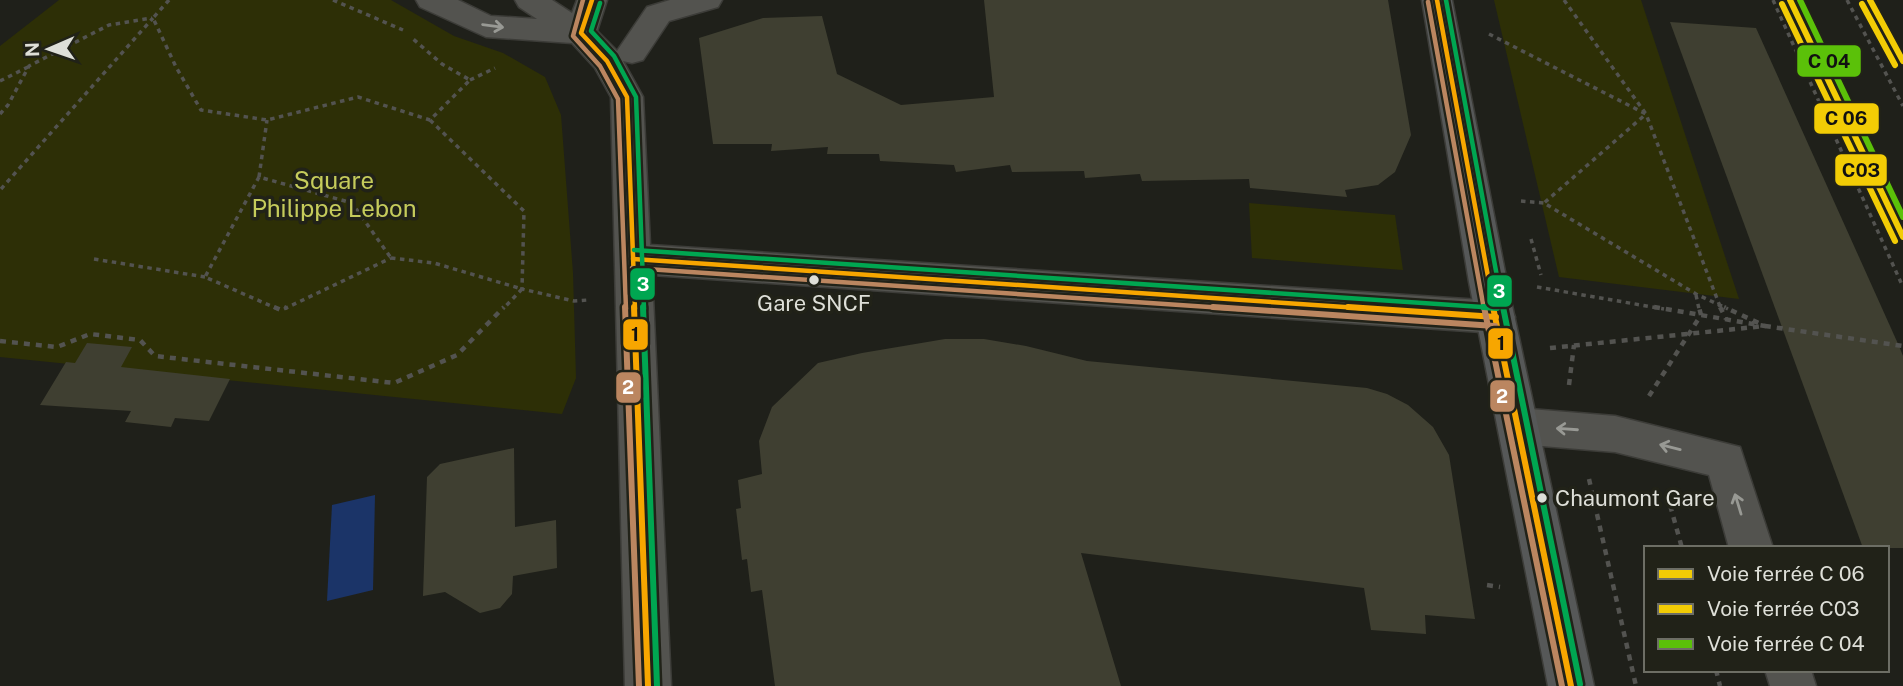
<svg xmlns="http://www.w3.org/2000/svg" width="1903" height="686" font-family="'Public Sans',sans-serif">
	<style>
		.green { fill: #2d2f06 }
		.water { fill: #1b3468 }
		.building { fill: #3f3f31 }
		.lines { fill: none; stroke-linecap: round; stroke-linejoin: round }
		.minor-casing { stroke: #3c3c38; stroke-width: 3 }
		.major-casing { stroke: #3c3c38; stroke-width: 3 }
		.path-far1 { stroke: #535350; stroke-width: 3.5; stroke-dasharray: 4.5 4.5; stroke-linecap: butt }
		.path { stroke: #535350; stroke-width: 4.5; stroke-dasharray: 6 6; stroke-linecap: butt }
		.minor { fill: #53534f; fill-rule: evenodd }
		.major { fill: #565858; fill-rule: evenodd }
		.bus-1-far1-casing { stroke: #212218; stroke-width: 9 }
		.bus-1-casing { stroke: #212218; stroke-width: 11 }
		.bus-2-far1-casing { stroke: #212218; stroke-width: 9 }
		.bus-2-casing { stroke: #212218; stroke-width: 11 }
		.bus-3-far1-casing { stroke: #212218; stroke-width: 9 }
		.bus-3-casing { stroke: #212218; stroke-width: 11 }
		.bus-1-far1 { stroke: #f7a600; stroke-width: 4.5 }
		.bus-1 { stroke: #f7a600; stroke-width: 6 }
		.bus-2-far1 { stroke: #bb8660; stroke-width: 4.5 }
		.bus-2 { stroke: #bb8660; stroke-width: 6 }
		.bus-3-far1 { stroke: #00a651; stroke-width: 4.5 }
		.bus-3 { stroke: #00a651; stroke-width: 6 }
		.rail-1-casing { stroke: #212218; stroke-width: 10 }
		.rail-2-casing { stroke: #212218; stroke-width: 10 }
		.rail-3-casing { stroke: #212218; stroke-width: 10 }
		.rail-1 { stroke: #f2cc05; stroke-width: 6 }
		.rail-2 { stroke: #f2cc05; stroke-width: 6 }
		.rail-3 { stroke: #5bc109; stroke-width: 6 }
		.oneway { stroke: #989994 }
		.bus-dot { fill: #dedfd8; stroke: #212218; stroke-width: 2.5 }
		.labels { text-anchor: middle; stroke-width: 7; stroke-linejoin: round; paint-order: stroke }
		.bus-label { font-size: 22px; fill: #dedfd8; stroke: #212218 }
		.park-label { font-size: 24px; fill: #c5cb5b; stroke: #212218 }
		.line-badge { stroke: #212218; stroke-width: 2.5 }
		.badge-label { font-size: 19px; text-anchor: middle; font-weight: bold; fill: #fff }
		.pale-badge-label { font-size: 19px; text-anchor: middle; font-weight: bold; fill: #111 }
	</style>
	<rect width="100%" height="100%" fill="#1f201a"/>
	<g class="green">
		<polygon points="59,0 391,0 454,36 503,53 545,77 561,115 573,273 576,378 562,414 0,357 0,46"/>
		<polygon points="1494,0 1641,0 1739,299 1559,277"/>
		<polygon points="1249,203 1395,215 1403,270 1252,258"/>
	</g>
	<polygon class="water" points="375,495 373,590 327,601 332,505"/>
	<g class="building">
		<polygon points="984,0 1388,0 1411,135 1395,172 1378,185 1345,190 1347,197 1250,188 1249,179 1142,181 1140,174 1085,178 1084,171 1012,172 1010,165 956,172 954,165 880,161 879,154 827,154 828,147 771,151 772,144 713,144 699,38 763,18 822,16 837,74 901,105 994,97"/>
		<polygon points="1670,22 1756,28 1899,346 1903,356 1903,548 1863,548"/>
		<polygon points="945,339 984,339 1026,346 1087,361 1367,388 1387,394 1408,405 1433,427 1449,455 1475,619 1425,615 1426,634 1371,630 1364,588 1081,553 1121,686 775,686 762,590 751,592 747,559 742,560 736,509 741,508 738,480 762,474 759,441 772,407 818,363 862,353"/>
		<polygon points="87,343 132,347 121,367 230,379 209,421 175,418 171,427 125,422 131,411 40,405 66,362 75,363"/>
		<polygon points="514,448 515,527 556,520 557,568 513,576 512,594 500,608 480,613 445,592 423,596 427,477 440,464"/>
	</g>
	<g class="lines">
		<defs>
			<g id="minor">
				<polygon points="416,0 458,0 491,16 537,19 519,7 515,0 552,0 572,13 577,0 607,0 597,31 617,51 647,7 670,0 722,0 718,7 669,21 643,60 632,63 623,61 643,97 650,245 1496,301 1509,306 1515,317 1509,328 1496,333 652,275 671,686 625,686 611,97 595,68 572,43 486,37 420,7"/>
				<polygon points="1519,408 1615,416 1740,447 1773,548 1729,548 1709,475 1615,452 1519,444 1505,439 1499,426 1505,413"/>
				<polygon points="1765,670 1811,670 1816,686 1770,686"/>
			</g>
			<polygon id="major" points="1422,0 1452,0 1507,282 1594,686 1548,686 1469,282"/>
		</defs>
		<use href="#minor" class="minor-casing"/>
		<use href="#major" class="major-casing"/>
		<g class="path-far1">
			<polyline points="169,0 153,18 176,67 201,110 267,120 358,97 430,120 470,80 442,64 412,38"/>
			<polyline points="333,0 403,30"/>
			<polyline points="1564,0 1646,114 1721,309"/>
			<polyline points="1773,0 1903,287"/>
			<polyline points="1847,0 1903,106"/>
			<polyline points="1489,34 1646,114 1544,203 1696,294 1728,309"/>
			<polyline points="470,80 495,68"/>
			<polyline points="0,81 28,67"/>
			<polyline points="0,114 8,105 29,66 109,25 152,18"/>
			<polyline points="430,120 524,211 522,289 574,301 588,300"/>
			<polyline points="259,177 267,120"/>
			<polyline points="1,189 153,18"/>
			<polyline points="1521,201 1544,203"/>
			<polyline points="1531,239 1541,275"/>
			<polyline points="391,258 434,263 522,289 503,309"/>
			<polyline points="94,259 205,277"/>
			<polyline points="1537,287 1664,309"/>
			<polyline points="1696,295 1699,309"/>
			<polyline points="278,309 205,277 259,177 352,203 391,258"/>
			<polyline points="284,309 391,258"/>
		</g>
		<g class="path">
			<polyline points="274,307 281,310 287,307"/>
			<polyline points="1654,307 1765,326 1724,307"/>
			<polyline points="1720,307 1726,319"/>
			<polyline points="0,341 57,347 90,334 140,340 155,356 394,383 457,355 504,307"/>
			<polyline points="1550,348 1765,326 1903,346"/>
			<polyline points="1569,385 1574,345"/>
			<polyline points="1649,396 1701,315 1699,307"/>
			<polyline points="1589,479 1636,686"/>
			<polyline points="1667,494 1682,548"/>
			<polyline points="1487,585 1500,587"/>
			<polyline points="1716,670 1720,686"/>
		</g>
		<use href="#minor" class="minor"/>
		<use href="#major" class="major"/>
		<defs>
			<g id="bus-1-far1">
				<polyline points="592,0 581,33 607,61 627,97 635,309"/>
				<polyline points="1437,0 1494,309"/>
				<polyline points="633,259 1374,309"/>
			</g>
			<g id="bus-1">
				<polyline points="634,307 648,686"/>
				<polyline points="1348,307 1496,317"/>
				<polyline points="1493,307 1571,686"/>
			</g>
			<g id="bus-2-far1">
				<polyline points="583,0 573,36 600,66 618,99 626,309"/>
				<polyline points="1428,2 1484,309"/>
				<polyline points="632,268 1239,309"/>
			</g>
			<g id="bus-2">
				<polyline points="625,307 639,686"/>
				<polyline points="1213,307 1495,326"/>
				<polyline points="1484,307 1562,686"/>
			</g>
			<g id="bus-3-far1">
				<polyline points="1446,0 1503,309"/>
				<polyline points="600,3 591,31 614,56 636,97 644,309"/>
				<polyline points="634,250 1497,308"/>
			</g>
			<g id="bus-3">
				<polyline points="643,307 657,686"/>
				<polyline points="1483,307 1497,308"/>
				<polyline points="1503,307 1580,684"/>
			</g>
		</defs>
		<use href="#bus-1-far1" class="bus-1-far1-casing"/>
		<use href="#bus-1" class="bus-1-casing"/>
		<use href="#bus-2-far1" class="bus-2-far1-casing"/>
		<use href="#bus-2" class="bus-2-casing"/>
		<use href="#bus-3-far1" class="bus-3-far1-casing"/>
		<use href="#bus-3" class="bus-3-casing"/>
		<use href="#bus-1-far1" class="bus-1-far1"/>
		<use href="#bus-1" class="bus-1"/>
		<use href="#bus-2-far1" class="bus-2-far1"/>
		<use href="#bus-2" class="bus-2"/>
		<use href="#bus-3-far1" class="bus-3-far1"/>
		<use href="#bus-3" class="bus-3"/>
		<defs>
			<g id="rail-1">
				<polyline points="1790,0 1903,237"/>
				<polyline points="1870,0 1903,61"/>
			</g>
			<g id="rail-2">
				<polyline points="1782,4 1895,241"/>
				<polyline points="1862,4 1895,65"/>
			</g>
			<polyline id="rail-3" points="1800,0 1903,217"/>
		</defs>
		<use href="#rail-1" class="rail-1-casing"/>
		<use href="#rail-2" class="rail-2-casing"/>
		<use href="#rail-3" class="rail-3-casing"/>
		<use href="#rail-1" class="rail-1"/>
		<use href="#rail-2" class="rail-2"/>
		<use href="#rail-3" class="rail-3"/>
	</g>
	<defs><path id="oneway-shaft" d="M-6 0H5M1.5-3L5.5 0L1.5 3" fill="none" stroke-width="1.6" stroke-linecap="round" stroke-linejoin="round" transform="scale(1.75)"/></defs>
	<g class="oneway">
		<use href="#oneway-shaft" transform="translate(493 26) rotate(8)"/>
		<use href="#oneway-shaft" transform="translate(1567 429) rotate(-176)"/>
		<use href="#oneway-shaft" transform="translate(1670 447) rotate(-166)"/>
		<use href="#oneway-shaft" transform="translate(1738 504) rotate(-107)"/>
	</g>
	<g class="bus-dot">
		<circle cx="814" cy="280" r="6"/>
		<circle cx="1542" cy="498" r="6"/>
	</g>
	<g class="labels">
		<g class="bus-label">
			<text x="814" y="311">Gare SNCF</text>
			<text x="1555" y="506" text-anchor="start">Chaumont Gare</text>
		</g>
		<g class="park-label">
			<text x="334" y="189">Square<tspan x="334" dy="28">Philippe Lebon</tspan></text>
		</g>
	</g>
	<g class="line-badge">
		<rect x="1796" y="44" width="66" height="34" rx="7" fill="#5bc109"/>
		<rect x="1813" y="102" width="67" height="33" rx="7" fill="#f2cc05"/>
		<rect x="1834" y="153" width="54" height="34" rx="7" fill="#f2cc05"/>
		<rect x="629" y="267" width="27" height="34" rx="7" fill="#00a651"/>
		<rect x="1486" y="274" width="27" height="34" rx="7" fill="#00a651"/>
		<rect x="622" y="318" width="27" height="33" rx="7" fill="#f7a600"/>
		<rect x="1487" y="327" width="27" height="33" rx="7" fill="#f7a600"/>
		<rect x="615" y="371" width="27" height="33" rx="7" fill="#bb8660"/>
		<rect x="1489" y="379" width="27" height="34" rx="7" fill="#bb8660"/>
	</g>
	<g class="badge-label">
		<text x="643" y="291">3</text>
		<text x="1499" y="298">3</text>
		<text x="628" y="394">2</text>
		<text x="1502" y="403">2</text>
	</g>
	<g class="pale-badge-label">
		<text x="1829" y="68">C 04</text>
		<text x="1846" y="125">C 06</text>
		<text x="1861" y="177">C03</text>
		<text x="635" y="341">1</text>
		<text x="1501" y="350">1</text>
	</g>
	<rect x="1644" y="546" width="245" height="126" fill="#212218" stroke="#6d6e65" stroke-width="2"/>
	<rect x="1658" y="569" width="35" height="10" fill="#f2cc05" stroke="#6d6e65" stroke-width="2"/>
	<text x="1707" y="581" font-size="21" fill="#dedfd8">Voie ferrée C 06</text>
	<rect x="1658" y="604" width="35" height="10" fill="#f2cc05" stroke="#6d6e65" stroke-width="2"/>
	<text x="1707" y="616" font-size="21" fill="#dedfd8">Voie ferrée C03</text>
	<rect x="1658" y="639" width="35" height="10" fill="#5bc109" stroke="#6d6e65" stroke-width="2"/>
	<text x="1707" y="651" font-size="21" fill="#dedfd8">Voie ferrée C 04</text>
	<g transform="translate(49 49) rotate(268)" stroke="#212218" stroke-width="5" paint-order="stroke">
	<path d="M0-5L12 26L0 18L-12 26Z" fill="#dedfd8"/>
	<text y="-10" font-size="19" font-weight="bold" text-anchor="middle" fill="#dedfd8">N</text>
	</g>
</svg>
